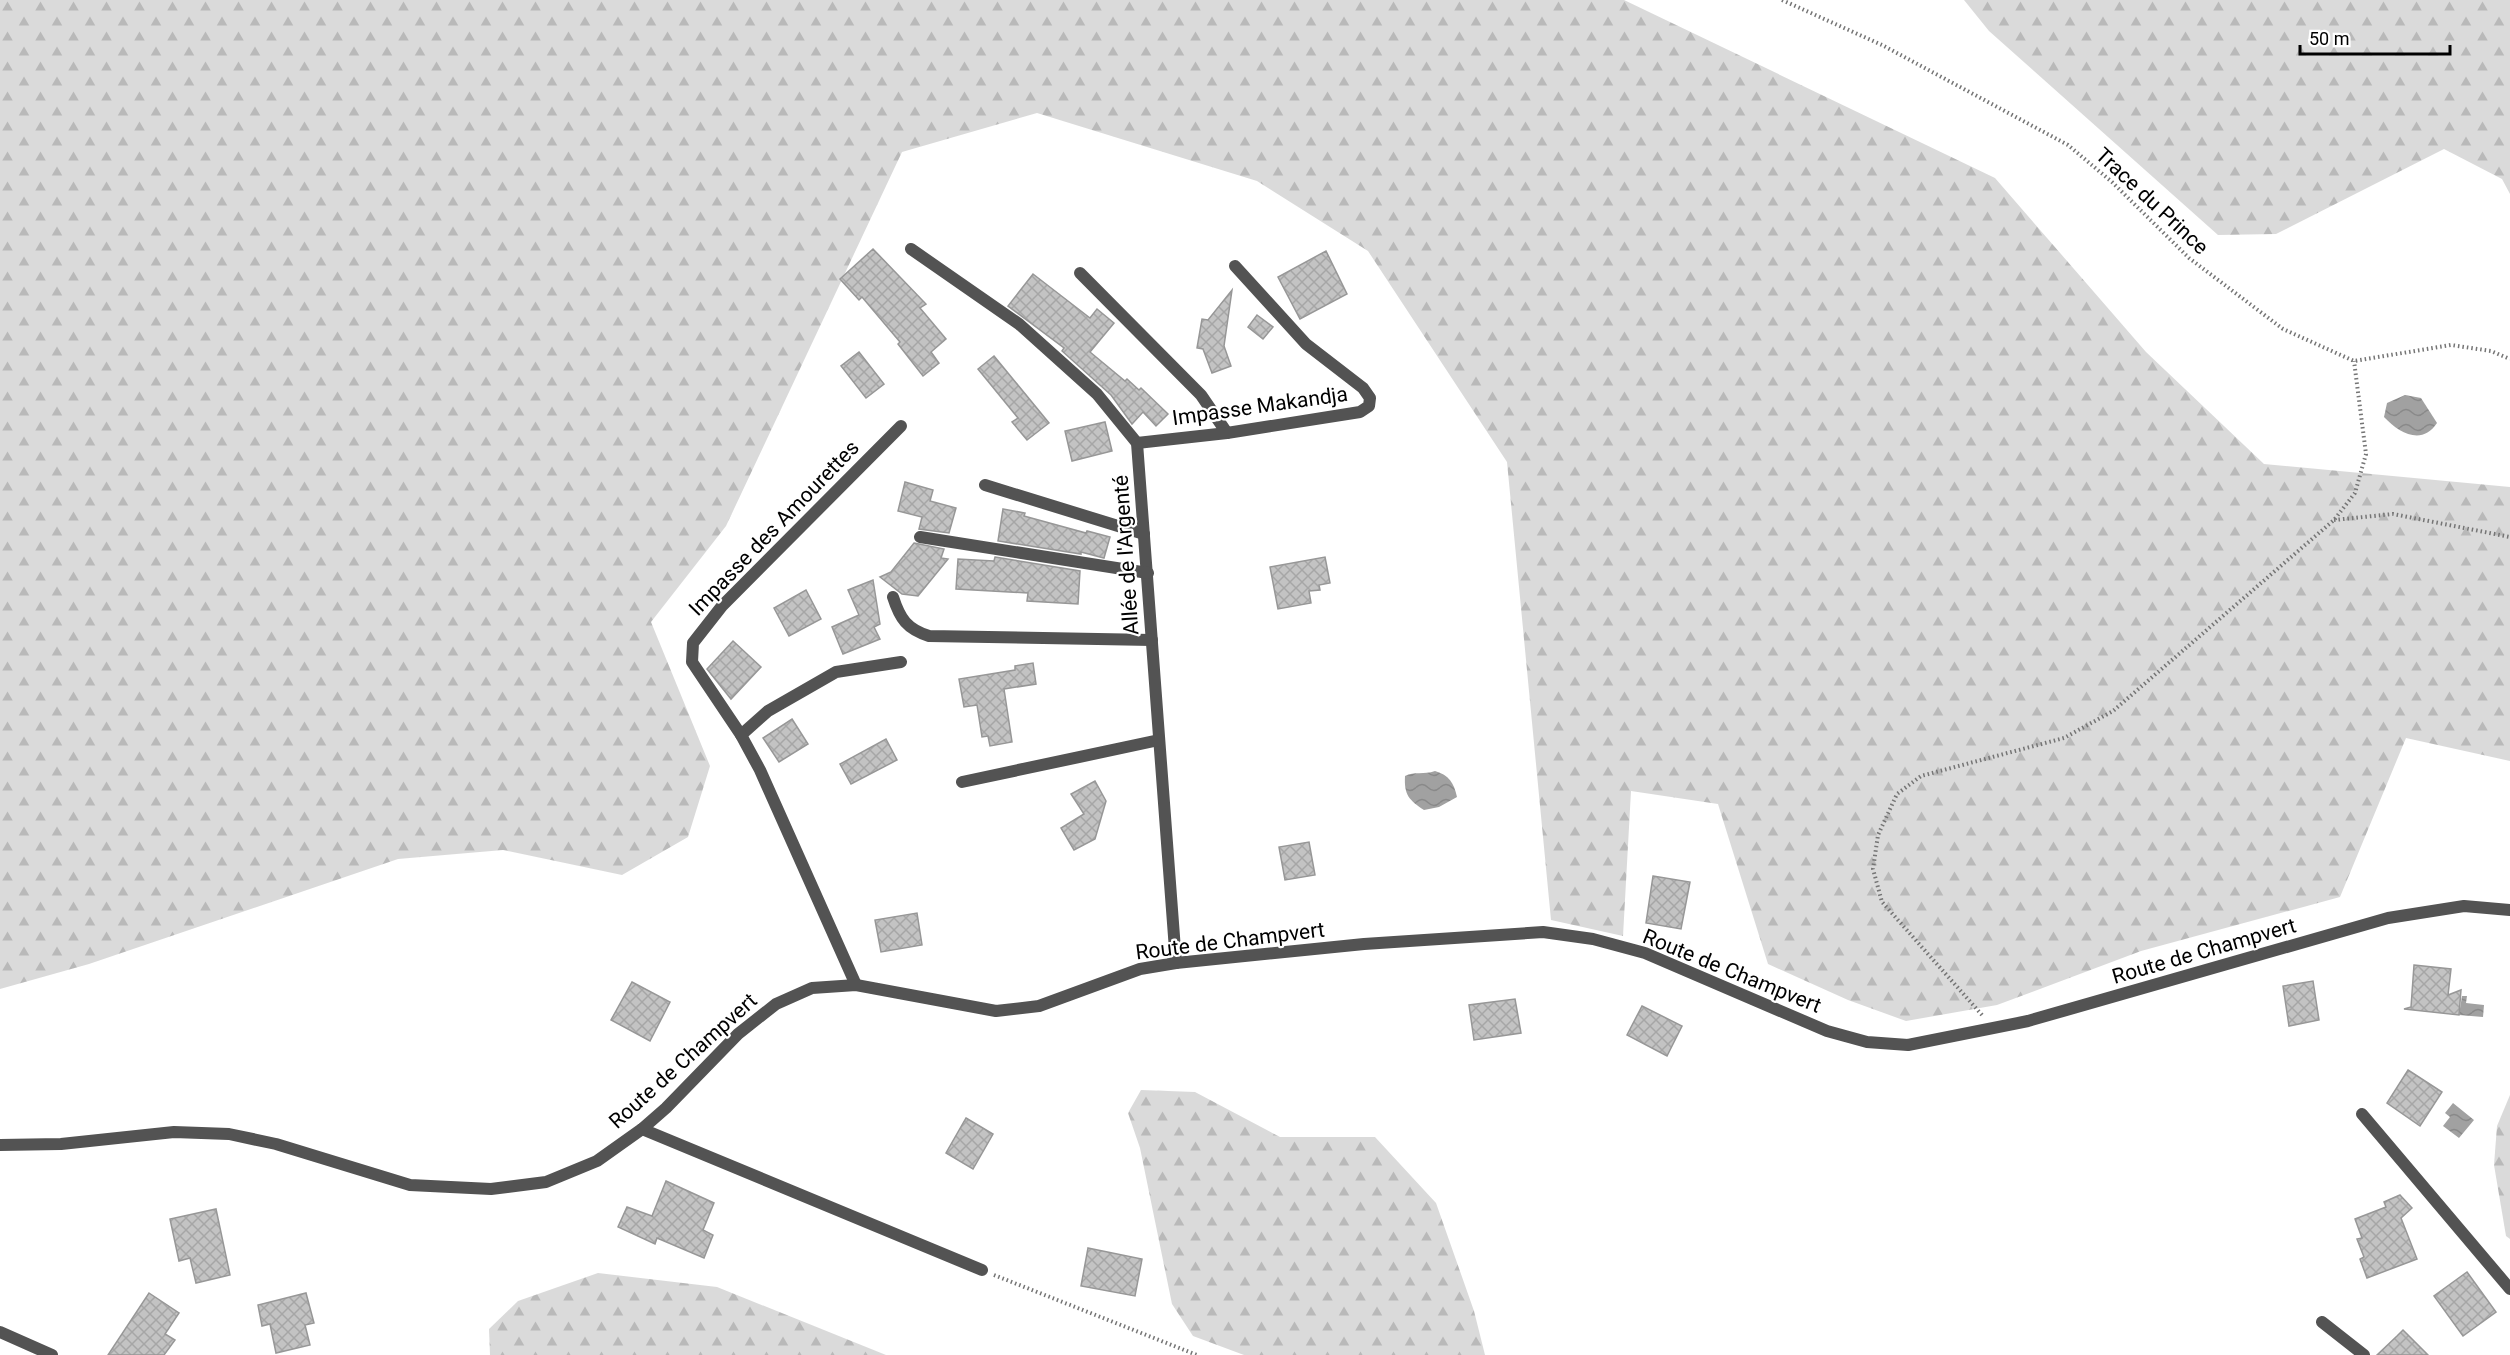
<svg xmlns="http://www.w3.org/2000/svg" width="2510" height="1355" font-family="Roboto,sans-serif">
	<style>
		.forest { fill: url(#forest-firs) }
		.water { fill: url(#water-waves) }
		.building { fill: url(#building-cross-hatch); stroke: #979797; stroke-width: 1.5 }
		.lines { fill: none; stroke-linecap: round; stroke-linejoin: round }
		.path { stroke: #757575; stroke-width: 4; stroke-dasharray: 1.5 3; stroke-linecap: butt }
		.service { stroke: #535353; stroke-width: 12 }
		.minor { stroke: #535353; stroke-width: 12 }
		.labels { text-anchor: middle; stroke-width: 4.5; stroke-linejoin: round; paint-order: stroke }
		.street-label { font-size: 21px; fill: #000; stroke: #fff }
	</style>
	<defs>
		<pattern id="forest-firs" width="22" height="20" patternUnits="userSpaceOnUse" patternTransform="scale(1.5)"><rect width="22" height="20" fill="#dadada"/><path d="M5 1l3.5 6h-7zM16 11l3.5 6h-7z" fill="#b9b9b9"/></pattern>
		<pattern id="water-waves" width="16" height="10" patternUnits="userSpaceOnUse" patternTransform="scale(1.5)"><rect width="16" height="10" fill="#a1a1a1"/><path d="M0 5q4-4 8 0t8 0" fill="none" stroke="#898989"/></pattern>
		<pattern id="building-cross-hatch" width="8" height="8" patternUnits="userSpaceOnUse" patternTransform="scale(1.5)"><rect width="8" height="8" fill="#c3c3c3"/><path d="M0 0l8 8M0 8l8-8" fill="none" stroke="#a6a6a6"/></pattern>
	</defs>
	<rect width="100%" height="100%" fill="#fff"/>
	<g class="forest">
		<polygon points="0,0 1624,0 1995,178 2146,352 2264,464 2510,487 2510,761 2406,738 2340,897 2141,951 1997,1005 1906,1021 1848,1000 1768,964 1718,804 1631,791 1623,936 1551,920 1507,462 1368,251 1257,181 1037,113 902,152 726,526 651,622 710,766 688,837 622,875 503,850 398,859 89,964 0,989"/>
		<polygon points="1964,0 2510,0 2510,194 2502,179 2444,149 2276,234 2218,235 1989,31"/>
		<polygon points="1141,1090 1195,1092 1280,1137 1375,1137 1436,1203 1474,1311 1485,1355 1244,1355 1193,1336 1172,1304 1140,1148 1128,1113"/>
		<polygon points="2510,1095 2510,1239 2506,1236 2494,1165 2497,1126"/>
		<polygon points="598,1273 717,1287 886,1355 490,1355 489,1329 518,1301"/>
	</g>
	<g class="water">
		<path d="M 2405,395 L 2421,398 L 2437,423 C 2422,446 2399,433 2384,417 L 2387,403 Z"/>
		<path d="M 1435,771 C 1449,775 1454,783 1457,797 L 1439,807 L 1424,810 C 1409,800 1404,795 1405,776 C 1414,771 1424,775 1435,771 Z"/>
		<polygon points="2462,996 2467,996 2466,1003 2484,1005 2483,1017 2459,1015"/>
		<polygon points="2453,1103 2474,1120 2459,1138 2443,1126 2450,1117 2445,1113"/>
	</g>
	<g class="building">
		<polygon points="873,249 926,304 920,308 946,339 931,352 939,363 923,376 898,344 900,342 862,297 859,300 840,279"/>
		<polygon points="1326,251 1347,294 1300,319 1278,277"/>
		<polygon points="1033,274 1090,318 1097,309 1114,323 1090,352 1125,381 1127,379 1139,390 1141,388 1168,414 1156,426 1143,412 1132,424 1111,395 1062,351 1064,348 1008,306"/>
		<polygon points="1232,290 1224,346 1231,366 1212,373 1203,349 1197,348 1202,319 1208,320"/>
		<polygon points="1257,315 1273,327 1263,339 1248,327"/>
		<polygon points="859,352 884,384 866,398 841,366"/>
		<polygon points="994,356 1049,423 1027,440 1012,422 1018,418 978,369"/>
		<polygon points="1105,422 1112,451 1072,461 1065,431"/>
		<polygon points="905,482 933,490 930,501 956,508 949,533 919,529 922,517 898,511"/>
		<polygon points="1003,509 1025,513 1024,516 1086,533 1087,531 1110,537 1104,558 1081,552 1081,554 998,541"/>
		<polygon points="914,543 944,549 941,558 948,559 918,596 902,594 880,577 891,572"/>
		<polygon points="995,557 1080,571 1078,604 1027,601 1028,593 956,589 958,559 994,561"/>
		<polygon points="1325,557 1330,583 1319,585 1320,590 1309,591 1311,603 1278,609 1270,567"/>
		<polygon points="873,580 880,624 874,627 880,639 843,654 832,627 859,615 848,590"/>
		<polygon points="806,590 821,619 789,636 774,608"/>
		<polygon points="733,641 761,667 731,699 707,669"/>
		<polygon points="1033,663 1036,684 1004,689 1012,742 990,746 988,736 982,737 977,705 964,707 959,679 1015,670 1015,666"/>
		<polygon points="792,719 808,744 779,762 763,738"/>
		<polygon points="886,739 897,760 851,784 840,764"/>
		<polygon points="1095,781 1106,801 1095,839 1074,850 1061,828 1084,814 1071,794"/>
		<polygon points="1309,842 1315,875 1285,880 1279,847"/>
		<polygon points="1653,876 1690,882 1681,929 1646,923"/>
		<polygon points="917,913 922,945 881,952 875,920"/>
		<polygon points="2414,965 2451,969 2448,995 2461,990 2459,1015 2404,1009 2411,1007"/>
		<polygon points="2313,981 2319,1020 2289,1026 2283,986"/>
		<polygon points="632,982 670,1002 650,1041 611,1020"/>
		<polygon points="1515,999 1521,1033 1474,1040 1469,1005"/>
		<polygon points="1642,1006 1682,1026 1667,1056 1627,1035"/>
		<polygon points="2408,1070 2442,1092 2420,1126 2387,1103"/>
		<polygon points="966,1118 993,1134 973,1169 946,1153"/>
		<polygon points="666,1181 714,1203 703,1230 713,1235 704,1258 657,1238 655,1244 618,1227 627,1207 652,1216"/>
		<polygon points="2400,1195 2412,1208 2401,1218 2417,1259 2367,1278 2360,1259 2364,1257 2357,1239 2362,1238 2355,1219 2386,1207 2384,1202"/>
		<polygon points="216,1209 230,1275 196,1283 190,1258 179,1261 170,1219"/>
		<polygon points="1088,1248 1142,1259 1135,1296 1081,1286"/>
		<polygon points="2467,1272 2496,1312 2463,1336 2434,1296"/>
		<polygon points="149,1293 179,1313 165,1334 175,1340 164,1355 108,1355"/>
		<polygon points="306,1293 314,1323 305,1325 310,1345 276,1353 270,1324 262,1326 258,1305"/>
		<polygon points="2403,1330 2428,1355 2377,1355 2397,1336"/>
	</g>
	<g class="lines">
		<g class="path">
			<polyline points="1782,0 1882,45 2068,145 2112,182 2189,258 2283,329 2354,361 2451,345 2491,351 2510,359"/>
			<polyline points="2334,520 2393,514 2510,537"/>
			<polyline points="1982,1015 1882,902 1873,869 1878,835 1897,794 1921,776 2064,738 2113,711 2334,520 2355,493 2366,454 2354,361"/>
			<polyline points="994,1275 1197,1355"/>
		</g>
		<g class="service">
			<polyline points="985,485 1144,534"/>
			<polyline points="642,1129 982,1270"/>
		</g>
		<g class="minor">
			<polyline points="911,249 1019,324 1097,394 1137,443 1176,963"/>
			<polyline points="1080,273 1201,395 1227,433"/>
			<polyline points="1137,443 1227,433 1360,412 1369,406 1370,398 1363,388 1306,344 1235,266"/>
			<polyline points="920,537 1148,573"/>
			<path d="M 893,597 C 900,619 907,629 929,636 L 1152,640"/>
			<polyline points="741,735 768,711 836,672 901,662"/>
			<polyline points="962,782 1159,740"/>
			<polyline points="856,985 760,770 741,735 692,662 693,643 722,606 901,426"/>
			<polyline points="2362,1114 2510,1289"/>
			<polyline points="0,1145 61,1144 174,1132 229,1134 276,1144 410,1185 491,1189 546,1182 597,1161 642,1129 666,1108 738,1034 776,1004 812,988 856,985 996,1011 1039,1006 1140,969 1176,963 1364,944 1543,932 1593,939 1645,953 1827,1031 1867,1042 1908,1045 2028,1021 2388,918 2464,906 2510,910"/>
			<polyline points="2322,1322 2364,1355"/>
			<polyline points="0,1332 52,1355"/>
		</g>
	</g>
	<g class="labels">
		<g class="street-label">
			<text transform="translate(2152 201) rotate(43)" y="7">Trace du Prince</text>
			<text transform="translate(1260 406) rotate(-8)" y="7">Impasse Makandja</text>
			<text transform="translate(774 528) rotate(-46)" y="7">Impasse des Amourettes</text>
			<text transform="translate(1126 555) rotate(-94)" y="7">Allée de l'Argenté</text>
			<text transform="translate(1230 941) rotate(-7)" y="7">Route de Champvert</text>
			<text transform="translate(2204 951) rotate(-16)" y="7">Route de Champvert</text>
			<text transform="translate(1732 971) rotate(22)" y="7">Route de Champvert</text>
			<text transform="translate(683 1061) rotate(-42)" y="7">Route de Champvert</text>
		</g>
	</g>
	<path d="M2300 45v9h150v-9" fill="none" stroke="#000000" stroke-width="3"/>
	<text x="2309" y="45" font-size="18" fill="#000000" stroke="#ffffff" stroke-width="4.5" paint-order="stroke">50 m</text>
</svg>
